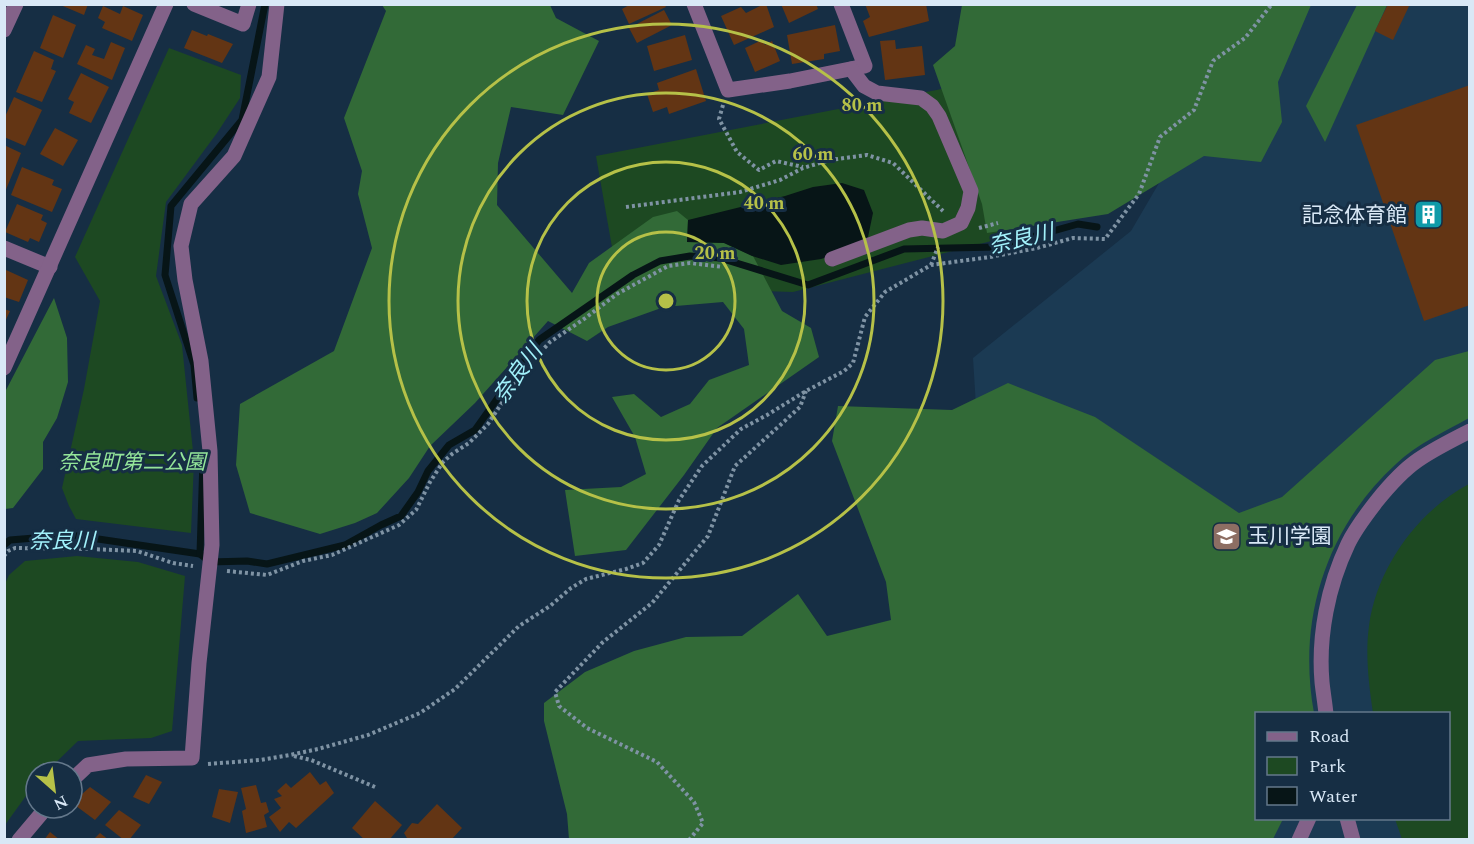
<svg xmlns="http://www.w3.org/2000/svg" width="1474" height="844" font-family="Spectral,'Noto Sans JP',serif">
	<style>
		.built { fill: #1b3a53; fill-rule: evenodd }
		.green { fill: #1d4922 }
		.forest { fill: #326a37 }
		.water { fill: #071517 }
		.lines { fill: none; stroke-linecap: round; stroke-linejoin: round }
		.stream { stroke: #071517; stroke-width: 7 }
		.building { fill: #633514 }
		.path { stroke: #7f93a4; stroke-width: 4; stroke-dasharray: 3 3; stroke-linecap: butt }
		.minor { stroke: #836289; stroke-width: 15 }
		.ring { fill: none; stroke: #b6c148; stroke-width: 3 }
		.labels { text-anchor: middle; stroke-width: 6; stroke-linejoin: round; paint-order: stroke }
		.poi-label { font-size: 21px; fill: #d9e8f6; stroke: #162e44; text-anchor: end }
		.park-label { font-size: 21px; font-style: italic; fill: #94e599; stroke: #162e44 }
		.water-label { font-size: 22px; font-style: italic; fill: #a2f1fb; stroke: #162e44 }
		.centre { fill: #b6c148; stroke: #162e44; stroke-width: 3 }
		.ring-label { font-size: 18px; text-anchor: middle; font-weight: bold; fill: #b6c148; stroke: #162e44; stroke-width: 6; stroke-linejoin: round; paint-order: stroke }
	</style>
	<rect width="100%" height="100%" fill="#162e44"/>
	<path class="built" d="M 1289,5 L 1469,5 L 1469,839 L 1003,839 L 973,358 L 1131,231 L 1221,77 ZM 1256,714 L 1448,714 L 1448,818 L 1256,818 Z"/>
	<g class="green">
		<polygon points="169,48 241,75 240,98 217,133 166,202 156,276 182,345 194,461 191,533 76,519 69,506 62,488 84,389 100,301 75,257"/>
		<polygon points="983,81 1003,238 793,292 619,287 596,156"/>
		<path d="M 1469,484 L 1469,839 L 1402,839 L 1395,819 L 1448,818 L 1448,714 L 1373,713 C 1369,685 1365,655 1369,626 C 1377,567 1418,511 1469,484 Z"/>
		<polygon points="77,556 138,562 185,576 172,731 151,738 78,741 46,772 36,772 36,782 5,825 5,584 9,575 25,561"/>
	</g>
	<g class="forest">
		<polygon points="382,5 550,5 556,18 599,41 563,115 511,107 498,163 497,205 572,293 589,263 653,217 677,211 688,220 687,242 724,243 753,256 782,311 811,328 819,357 717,428 684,475 626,550 575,556 565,490 621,487 646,474 635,437 612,397 634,394 661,417 690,404 709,380 749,365 744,329 723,302 664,307 608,327 587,341 548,321 475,403 430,446 409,478 377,513 355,523 320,534 250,513 236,465 240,404 334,351 372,248 358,194 362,171 344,118 386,11"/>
		<polygon points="962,5 1311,5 1278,82 1282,122 1261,162 1204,156 1108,214 987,233 982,204 933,65 955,46"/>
		<polygon points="1357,5 1387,5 1325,142 1306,106"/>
		<polygon points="54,298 67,338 68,382 57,418 43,442 43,469 13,508 5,509 5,392"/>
		<path d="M 1469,351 L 1469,418 C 1444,432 1417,444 1396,464 C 1326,528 1297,620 1314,713 L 1256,714 L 1256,818 L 1283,819 L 1273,839 L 569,839 L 567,814 L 544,721 L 544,703 L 585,672 L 634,651 L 686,637 L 742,636 L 798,594 L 827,636 L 891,620 L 886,582 L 832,441 L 838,406 L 952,410 L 1008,383 L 1095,417 L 1239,513 L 1282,497 L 1435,360 Z"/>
	</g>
	<polygon class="water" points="842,183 864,190 873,213 868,237 847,251 821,259 781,265 752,256 724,243 687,242 688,220 785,196 813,187"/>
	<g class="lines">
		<g class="stream">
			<polyline points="197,398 194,365 165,275 171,206 242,120 265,4"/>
			<polyline points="4,545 10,540 71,535 200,554 210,562 247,561 267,564 345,545 381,525 401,516 418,492 428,471 449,445 475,430 539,340 633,275 660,261 690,256 720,258 808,285 904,249 996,247 1078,224 1097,227"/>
			<polyline points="200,554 203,460"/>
		</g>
	</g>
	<g class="building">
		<polygon points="58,4 88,4 84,15"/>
		<polygon points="631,4 664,4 666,7 629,24 622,9"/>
		<polygon points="764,4 766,4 774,27 734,45 721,16 741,7 746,13"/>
		<polygon points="781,4 816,4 818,9 789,23"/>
		<polygon points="865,4 884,4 885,6 889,4 926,4 929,21 869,37 863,21 870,17"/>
		<polygon points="1388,4 1410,4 1393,40 1375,31"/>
		<polygon points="103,6 120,14 123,6 143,15 132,41 102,28 105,22 98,18"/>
		<polygon points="664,10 672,25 637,43 629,28"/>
		<polygon points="53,15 76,25 63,58 40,48"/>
		<polygon points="835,25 840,51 824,54 824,59 792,64 787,35"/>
		<polygon points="192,30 207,36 208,34 233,44 222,63 184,48"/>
		<polygon points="685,35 692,60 654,71 647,46"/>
		<polygon points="762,40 765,45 772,41 780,61 755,72 745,48"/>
		<polygon points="895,40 896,49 922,46 925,75 885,80 880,41"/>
		<polygon points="111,42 125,48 112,80 77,64 86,45 95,49 92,55 104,59"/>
		<polygon points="34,51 54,60 51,69 56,71 42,102 16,92"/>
		<polygon points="696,69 706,101 669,114 667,107 653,112 647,94 659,90 657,83"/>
		<polygon points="81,73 109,87 91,123 69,113 74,102 68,99"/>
		<polygon points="1470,85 1470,305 1424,321 1356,125"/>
		<polygon points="14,97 42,110 25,146 4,137 4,119"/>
		<polygon points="55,128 78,140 63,166 40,154"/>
		<polygon points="4,145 21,153 5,192 4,192"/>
		<polygon points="22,167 54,180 52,185 62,189 52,212 11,195"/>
		<polygon points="17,204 43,215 41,220 47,223 39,242 30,238 28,242 5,232"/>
		<polygon points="6,270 28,280 19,302 4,297 4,273"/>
		<polygon points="4,309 10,311 4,324"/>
		<polygon points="310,772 320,785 326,781 334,793 296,828 289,822 280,832 269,817 281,808 274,799 282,796 277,791 286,783 291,788"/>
		<polygon points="146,775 162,782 149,804 133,797"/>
		<polygon points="256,785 261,803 266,802 269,812 264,815 267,827 246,833 242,811 246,809 241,788"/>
		<polygon points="90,787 111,802 95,820 72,803"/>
		<polygon points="219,789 238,792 230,823 212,817"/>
		<polygon points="375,801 402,825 389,840 365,840 352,828"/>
		<polygon points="437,804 462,828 451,840 405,840 407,838 404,833 412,823 418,824"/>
		<polygon points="119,810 141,825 129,840 124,840 105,825"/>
		<polygon points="50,832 60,840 44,840"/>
		<polygon points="100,833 109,840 93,840"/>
	</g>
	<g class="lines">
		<g class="path">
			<polyline points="723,105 719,119 737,152 759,170 776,161 803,167"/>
			<polyline points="626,207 740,192 780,180 803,168 830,160 867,155 893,163 943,211"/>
			<polyline points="979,228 998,223"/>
			<polyline points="931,265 938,247"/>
			<polyline points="4,556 8,551 15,548 91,549 137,551 173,563 193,566"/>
			<polyline points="227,571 267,575 303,561 332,555 399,525 416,510 430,482 443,462 452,454 469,443 488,424 523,371 550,342 584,319 617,294 668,266 690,263 723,267"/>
			<polyline points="294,756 311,760 375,787"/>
			<polyline points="208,764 260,760 290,755 318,749 368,735 420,713 455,689 519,626 550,606 571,588 586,579 626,569 643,563 659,545 679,500 702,466 741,429 767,415 806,391 844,371 853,363 865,317 885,292 931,265 990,257 1037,248 1073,238 1105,239 1139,194 1160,137 1194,110 1213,61 1245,38 1272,4"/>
			<polyline points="689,840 703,823 694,802 657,762 587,728 559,706 555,692 603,642 652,603 708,536 735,466 800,407 806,391"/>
		</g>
		<g class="minor">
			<polyline points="194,4 243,24 249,4"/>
			<polyline points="694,4 728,90 790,81 865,66 841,4"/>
			<polyline points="4,30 16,4"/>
			<polyline points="4,248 50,267"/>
			<polyline points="832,259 909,230 922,228 943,231 961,223 968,208 971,191 939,116 932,106 921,98 877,93 864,86 851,69"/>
			<polyline points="4,368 166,4"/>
			<path d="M 1326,714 C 1325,703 1323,692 1322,682 C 1318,636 1328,586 1348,544 C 1355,529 1366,515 1376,502 C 1388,487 1402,471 1418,460 C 1434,449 1452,440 1470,431"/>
			<polyline points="72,780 88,765 126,759 192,758 199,663 212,545 210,451 201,361 185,280 181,246 191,204 234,156 269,77 277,4"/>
			<polyline points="1347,818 1353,840"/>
			<polyline points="19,840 46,808"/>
			<polyline points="1299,840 1309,818"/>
		</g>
	</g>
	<g class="ring">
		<circle cx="666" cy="301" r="69"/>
		<circle cx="666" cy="301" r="139"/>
		<circle cx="666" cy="301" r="208"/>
		<circle cx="666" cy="301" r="277"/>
	</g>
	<defs>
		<symbol id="building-square" viewBox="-11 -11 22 22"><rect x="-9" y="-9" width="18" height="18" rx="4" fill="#0f9aa8" stroke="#162e44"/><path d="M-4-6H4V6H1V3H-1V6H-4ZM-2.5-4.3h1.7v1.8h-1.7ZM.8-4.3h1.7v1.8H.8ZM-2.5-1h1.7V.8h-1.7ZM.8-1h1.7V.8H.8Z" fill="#fff"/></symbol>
		<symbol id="university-square" viewBox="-11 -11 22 22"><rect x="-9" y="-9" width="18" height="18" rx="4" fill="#8d6e63" stroke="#162e44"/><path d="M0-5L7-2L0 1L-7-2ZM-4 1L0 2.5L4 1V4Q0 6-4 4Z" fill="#fff"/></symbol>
	</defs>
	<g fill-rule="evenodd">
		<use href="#building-square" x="1412" y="198" width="33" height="33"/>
		<use href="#university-square" x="1210" y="520" width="33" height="33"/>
	</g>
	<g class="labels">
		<g class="poi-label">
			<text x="1407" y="222">記念体育館</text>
			<text x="1248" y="543" text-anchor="start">玉川学園</text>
		</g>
		<g class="park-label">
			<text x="132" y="469">奈良町第二公園</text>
		</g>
		<g class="water-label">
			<text transform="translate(1021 238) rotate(-13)" y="8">奈良川</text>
			<text transform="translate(517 373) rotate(-54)" y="8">奈良川</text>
			<text x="62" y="548">奈良川</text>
		</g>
	</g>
	<circle cx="666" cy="301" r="9" class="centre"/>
	<g class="ring-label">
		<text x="862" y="111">80 m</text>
		<text x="813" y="160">60 m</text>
		<text x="764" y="209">40 m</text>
		<text x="715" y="259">20 m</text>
	</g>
	<rect width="1474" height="844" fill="none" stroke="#d9e8f6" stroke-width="12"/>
	<rect x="1255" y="712" width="195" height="108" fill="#162e44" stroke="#64788b" stroke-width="1.5"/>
	<rect x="1267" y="732" width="30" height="9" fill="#836289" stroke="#64788b" stroke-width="1.5"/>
	<text x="1309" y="742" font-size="18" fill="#d9e8f6">Road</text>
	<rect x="1267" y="757" width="30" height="18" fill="#1d4922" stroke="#64788b" stroke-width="1.5"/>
	<text x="1309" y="772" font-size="18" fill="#d9e8f6">Park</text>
	<rect x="1267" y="787" width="30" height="18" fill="#071517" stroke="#64788b" stroke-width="1.5"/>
	<text x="1309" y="802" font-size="18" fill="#d9e8f6">Water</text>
	<g transform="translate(54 790) rotate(152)"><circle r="28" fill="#162e44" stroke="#64788b" stroke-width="1.5"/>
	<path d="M0-4.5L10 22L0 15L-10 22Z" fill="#b6c148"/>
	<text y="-9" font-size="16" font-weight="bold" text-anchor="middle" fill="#d9e8f6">N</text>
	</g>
</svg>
